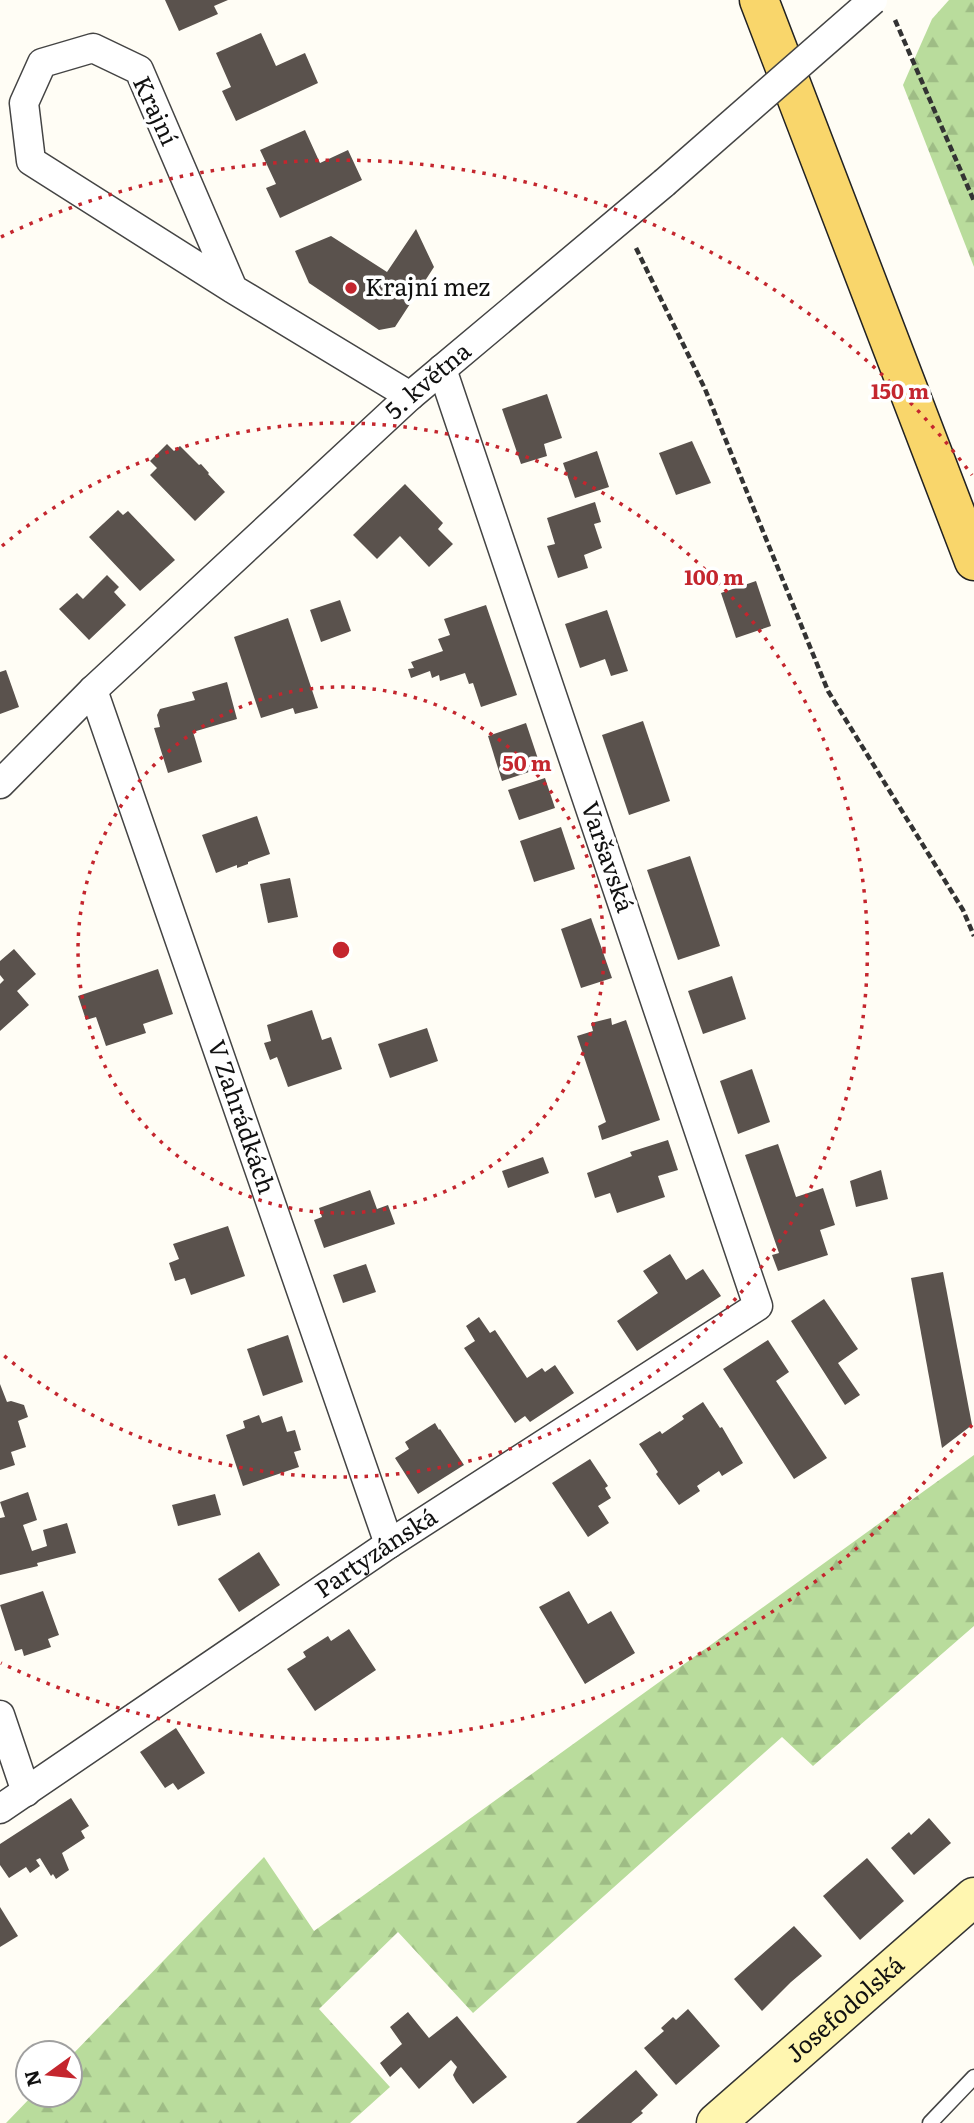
<svg xmlns="http://www.w3.org/2000/svg" width="974" height="2123" font-family="Literata,serif">
	<style>
		.forest { fill: url(#forest-firs) }
		.building { fill: #5a524d }
		.lines { fill: none; stroke-linecap: round; stroke-linejoin: round }
		.lane-casing { stroke: #444; stroke-width: 17 }
		.street-casing { stroke: #444; stroke-width: 31 }
		.secondary-casing { stroke: #333; stroke-width: 41 }
		.primary-casing { stroke: #222; stroke-width: 41 }
		.path { stroke: #333; stroke-width: 4.5; stroke-dasharray: 7 3.5; stroke-linecap: butt }
		.lane { stroke: #fff; stroke-width: 14 }
		.street { stroke: #fff; stroke-width: 28 }
		.secondary { stroke: #fff6b0; stroke-width: 38 }
		.primary { stroke: #f9d66b; stroke-width: 38 }
		.street-bridge-casing { stroke: #444; stroke-width: 31; stroke-linecap: butt }
		.street-bridge { stroke: #fff; stroke-width: 28 }
		.ring { fill: none; stroke: #c4262e; stroke-width: 3.5; stroke-dasharray: 3.5 7 }
		.poi-dot { fill: #c4262e; stroke: #fff; stroke-width: 2.5 }
		.labels { text-anchor: middle; stroke-width: 7; stroke-linejoin: round; paint-order: stroke }
		.street-label { font-size: 24px; fill: #111; stroke: #fff }
		.poi-label { font-size: 24px; fill: #111; stroke: #fff; text-anchor: start }
		.centre { fill: #c4262e; stroke: #fff; stroke-width: 3.5 }
		.ring-label { font-size: 21px; text-anchor: middle; font-weight: bold; fill: #c4262e; stroke: #fff; stroke-width: 7; stroke-linejoin: round; paint-order: stroke }
	</style>
	<defs>
		<pattern id="forest-firs" width="22" height="20" patternUnits="userSpaceOnUse" patternTransform="scale(1.75)"><rect width="22" height="20" fill="#b9dc9c"/><path d="M5 1l3.5 6h-7zM16 11l3.5 6h-7z" fill="#9ebc85"/></pattern>
	</defs>
	<rect width="100%" height="100%" fill="#fffdf5"/>
	<g class="forest">
		<polygon points="949,0 974,0 974,267 903,85 932,19"/>
		<polygon points="974,1455 974,1626 813,1766 782,1737 473,2013 398,1932 319,2009 390,2087 350,2123 6,2123 33,2095 70,2095 70,2057 264,1857 314,1931"/>
	</g>
	<g class="building">
		<polygon points="165,0 228,0 214,6 218,14 179,31"/>
		<polygon points="261,33 276,66 305,53 318,83 236,121 222,91 231,87 216,53"/>
		<polygon points="305,130 320,163 348,150 362,180 280,218 266,188 276,184 260,150"/>
		<polygon points="416,229 434,267 395,327 379,330 309,283 295,251 331,236 387,272"/>
		<polygon points="547,394 562,438 544,444 547,456 521,464 502,409"/>
		<polygon points="692,441 711,483 676,495 659,453"/>
		<polygon points="167,444 174,451 180,446 199,465 201,464 209,473 208,474 225,492 195,521 150,475 157,468 150,461"/>
		<polygon points="597,451 609,487 575,498 563,463"/>
		<polygon points="405,484 443,523 438,529 453,544 429,567 400,536 377,559 353,535"/>
		<polygon points="595,502 601,522 594,524 602,548 584,555 588,568 558,578 547,546 555,544 547,518"/>
		<polygon points="118,510 123,515 128,511 175,560 140,591 89,537"/>
		<polygon points="107,575 119,587 114,592 126,605 89,640 59,609 77,593 83,599"/>
		<polygon points="756,581 771,626 736,638 721,593"/>
		<polygon points="340,600 351,631 321,642 310,610"/>
		<polygon points="486,605 517,695 481,707 473,683 469,684 465,673 440,681 439,675 432,678 430,671 411,678 408,669 414,668 411,662 443,651 438,639 450,635 444,619"/>
		<polygon points="607,610 628,671 611,676 605,659 580,668 565,624"/>
		<polygon points="288,618 318,708 295,714 293,708 261,718 234,637"/>
		<polygon points="6,670 19,707 0,714 0,672"/>
		<polygon points="227,682 237,719 193,732 202,762 168,773 154,728 160,727 157,715 160,709 195,700 192,692"/>
		<polygon points="643,721 670,801 629,815 602,735"/>
		<polygon points="526,723 541,768 502,781 488,736"/>
		<polygon points="545,778 555,808 519,820 508,790"/>
		<polygon points="257,816 270,854 248,862 248,864 237,868 237,865 216,873 202,835"/>
		<polygon points="561,827 575,869 534,882 520,841"/>
		<polygon points="690,856 720,946 678,960 647,870"/>
		<polygon points="290,878 298,917 268,923 260,884"/>
		<polygon points="591,918 612,978 581,988 561,929"/>
		<polygon points="14,949 36,974 17,991 29,1005 0,1031 0,984 4,980 0,975 0,961"/>
		<polygon points="158,969 173,1014 143,1024 146,1033 106,1046 96,1017 86,1020 78,996"/>
		<polygon points="732,976 746,1019 703,1034 688,991"/>
		<polygon points="312,1010 322,1040 331,1037 342,1069 288,1087 277,1057 270,1060 264,1043 271,1041 267,1025"/>
		<polygon points="611,1018 612,1025 626,1020 660,1120 602,1140 598,1126 606,1122 577,1036 593,1031 591,1023"/>
		<polygon points="427,1028 438,1061 390,1078 378,1044"/>
		<polygon points="752,1069 770,1122 738,1134 720,1081"/>
		<polygon points="668,1140 678,1170 658,1176 665,1197 617,1213 610,1193 595,1198 587,1173 632,1156 630,1152"/>
		<polygon points="778,1144 796,1197 823,1188 835,1225 820,1230 828,1255 778,1271 772,1255 779,1253 745,1155"/>
		<polygon points="543,1157 549,1173 508,1188 502,1171"/>
		<polygon points="881,1170 888,1199 856,1207 850,1181"/>
		<polygon points="370,1190 377,1209 388,1205 395,1224 324,1248 314,1220 322,1217 319,1208"/>
		<polygon points="228,1226 245,1276 191,1295 185,1278 175,1281 169,1263 179,1259 173,1244"/>
		<polygon points="670,1254 686,1280 703,1269 721,1296 637,1351 617,1321 658,1293 643,1271"/>
		<polygon points="366,1264 376,1292 343,1303 333,1275"/>
		<polygon points="943,1272 972,1425 942,1448 911,1278"/>
		<polygon points="824,1299 858,1349 838,1363 860,1395 845,1405 791,1321"/>
		<polygon points="479,1317 490,1333 495,1330 527,1378 542,1368 545,1372 555,1365 574,1393 530,1422 525,1416 515,1423 464,1348 475,1341 466,1326"/>
		<polygon points="288,1335 303,1382 263,1396 247,1349"/>
		<polygon points="768,1340 789,1372 776,1381 827,1458 794,1479 723,1369"/>
		<polygon points="0,1384 7,1402 11,1401 24,1405 28,1417 18,1421 26,1447 11,1452 15,1465 0,1470"/>
		<polygon points="703,1402 720,1428 722,1427 743,1463 722,1476 719,1471 697,1486 700,1491 679,1505 656,1474 658,1472 639,1444 660,1431 662,1434 684,1419 682,1416"/>
		<polygon points="259,1415 262,1423 282,1416 287,1432 295,1430 301,1450 294,1452 299,1467 243,1486 226,1435 245,1428 243,1421"/>
		<polygon points="435,1423 439,1430 440,1429 464,1465 418,1494 395,1458 409,1449 405,1442"/>
		<polygon points="590,1459 608,1486 605,1488 611,1498 598,1506 609,1523 588,1537 552,1483"/>
		<polygon points="28,1492 37,1520 23,1525 32,1551 47,1546 43,1530 67,1523 76,1553 37,1563 38,1566 0,1575 0,1518 5,1517 0,1502"/>
		<polygon points="215,1494 221,1515 178,1526 172,1505"/>
		<polygon points="259,1552 280,1585 239,1612 218,1579"/>
		<polygon points="43,1591 59,1635 48,1639 51,1647 24,1656 22,1649 15,1651 0,1605"/>
		<polygon points="569,1591 588,1624 611,1611 635,1653 585,1684 539,1607"/>
		<polygon points="349,1629 376,1670 315,1711 287,1669 306,1657 303,1652 328,1636 331,1641"/>
		<polygon points="176,1728 205,1773 178,1790 173,1783 165,1788 140,1752"/>
		<polygon points="71,1798 89,1826 81,1831 85,1838 62,1853 69,1870 56,1879 53,1874 51,1876 40,1858 36,1860 40,1866 30,1873 26,1867 9,1878 0,1865 0,1844"/>
		<polygon points="929,1818 951,1843 914,1875 891,1848 909,1832 911,1835"/>
		<polygon points="867,1858 904,1901 860,1940 823,1896"/>
		<polygon points="0,1907 18,1936 0,1947"/>
		<polygon points="794,1926 822,1956 791,1982 762,2011 734,1979"/>
		<polygon points="688,2009 720,2046 676,2085 644,2048 664,2031 661,2028 673,2017 676,2020"/>
		<polygon points="408,2012 429,2038 457,2016 507,2077 473,2104 456,2081 453,2075 457,2067 451,2060 419,2089 401,2067 390,2077 380,2063 402,2044 390,2027"/>
		<polygon points="636,2070 658,2095 641,2111 643,2113 631,2123 576,2123"/>
	</g>
	<g class="lines">
		<defs>
			<polyline id="lane" points="930,2123 974,2077"/>
			<g id="street">
				<polyline points="233,289 139,70 93,48 42,63 24,103 31,161 233,289 410,396"/>
				<path id="s1" d="M 93,690 L 389,1544"/>
				<path id="s2" d="M 0,784 L 93,690 L 410,396 L 664,183"/>
				<polyline points="0,1715 26,1792"/>
				<path id="s3" d="M 0,1809 L 389,1544 L 758,1306 L 442,369"/>
			</g>
			<g id="secondary">
				<path id="s4" d="M 716,2123 L 974,1897"/>
			</g>
			<polyline id="primary" points="759,0 974,561"/>
		</defs>
		<use href="#lane" class="lane-casing"/>
		<use href="#street" class="street-casing"/>
		<use href="#secondary" class="secondary-casing"/>
		<use href="#primary" class="primary-casing"/>
		<g class="path">
			<polyline points="895,20 974,201"/>
			<polyline points="636,248 705,389 828,691 963,910 974,936"/>
		</g>
		<use href="#lane" class="lane"/>
		<use href="#street" class="street"/>
		<use href="#secondary" class="secondary"/>
		<use href="#primary" class="primary"/>
		<defs>
			<polyline id="street-bridge" points="664,183 873,0"/>
		</defs>
		<use href="#street-bridge" class="street-bridge-casing"/>
		<use href="#street-bridge" class="street-bridge"/>
	</g>
	<g class="ring">
		<circle cx="341" cy="950" r="263"/>
		<path d="M2 546A527 527 0 1 1 2 1354"/>
		<path d="M972 1425A790 790 0 0 1 1 1663M1 237A790 790 0 0 1 972 475"/>
	</g>
	<circle class="poi-dot" cx="351" cy="288" r="7"/>
	<g class="labels">
		<g class="street-label">
			<text transform="translate(155 111) rotate(65)" y="8">Krajní</text>
			<text dy="8" stroke="none"><textPath href="#s2" startOffset="588">5. května</textPath></text>
			<text transform="translate(607 857) rotate(71)" y="8">Varšavská</text>
			<text dy="8" stroke="none"><textPath href="#s1" startOffset="452">V Zahrádkách</textPath></text>
			<text dy="8" stroke="none"><textPath href="#s3" startOffset="455">Partyzánská</textPath></text>
			<text dy="8" stroke="none"><textPath href="#s4" startOffset="172">Josefodolská</textPath></text>
		</g>
		<g class="poi-label">
			<text x="365" y="296">Krajní mez</text>
		</g>
	</g>
	<circle cx="341" cy="950" r="10" class="centre"/>
	<g class="ring-label">
		<text x="900" y="399">150 m</text>
		<text x="714" y="585">100 m</text>
		<text x="527" y="771">50 m</text>
	</g>
	<g transform="translate(49 2074) rotate(255)"><circle r="33" fill="#ffffff" stroke="#a0a0a0" stroke-width="2"/>
	<path d="M0-5L12 26L0 18L-12 26Z" fill="#c4262e"/>
	<text y="-10" font-size="19" font-weight="bold" text-anchor="middle" fill="#111111">N</text>
	</g>
</svg>
